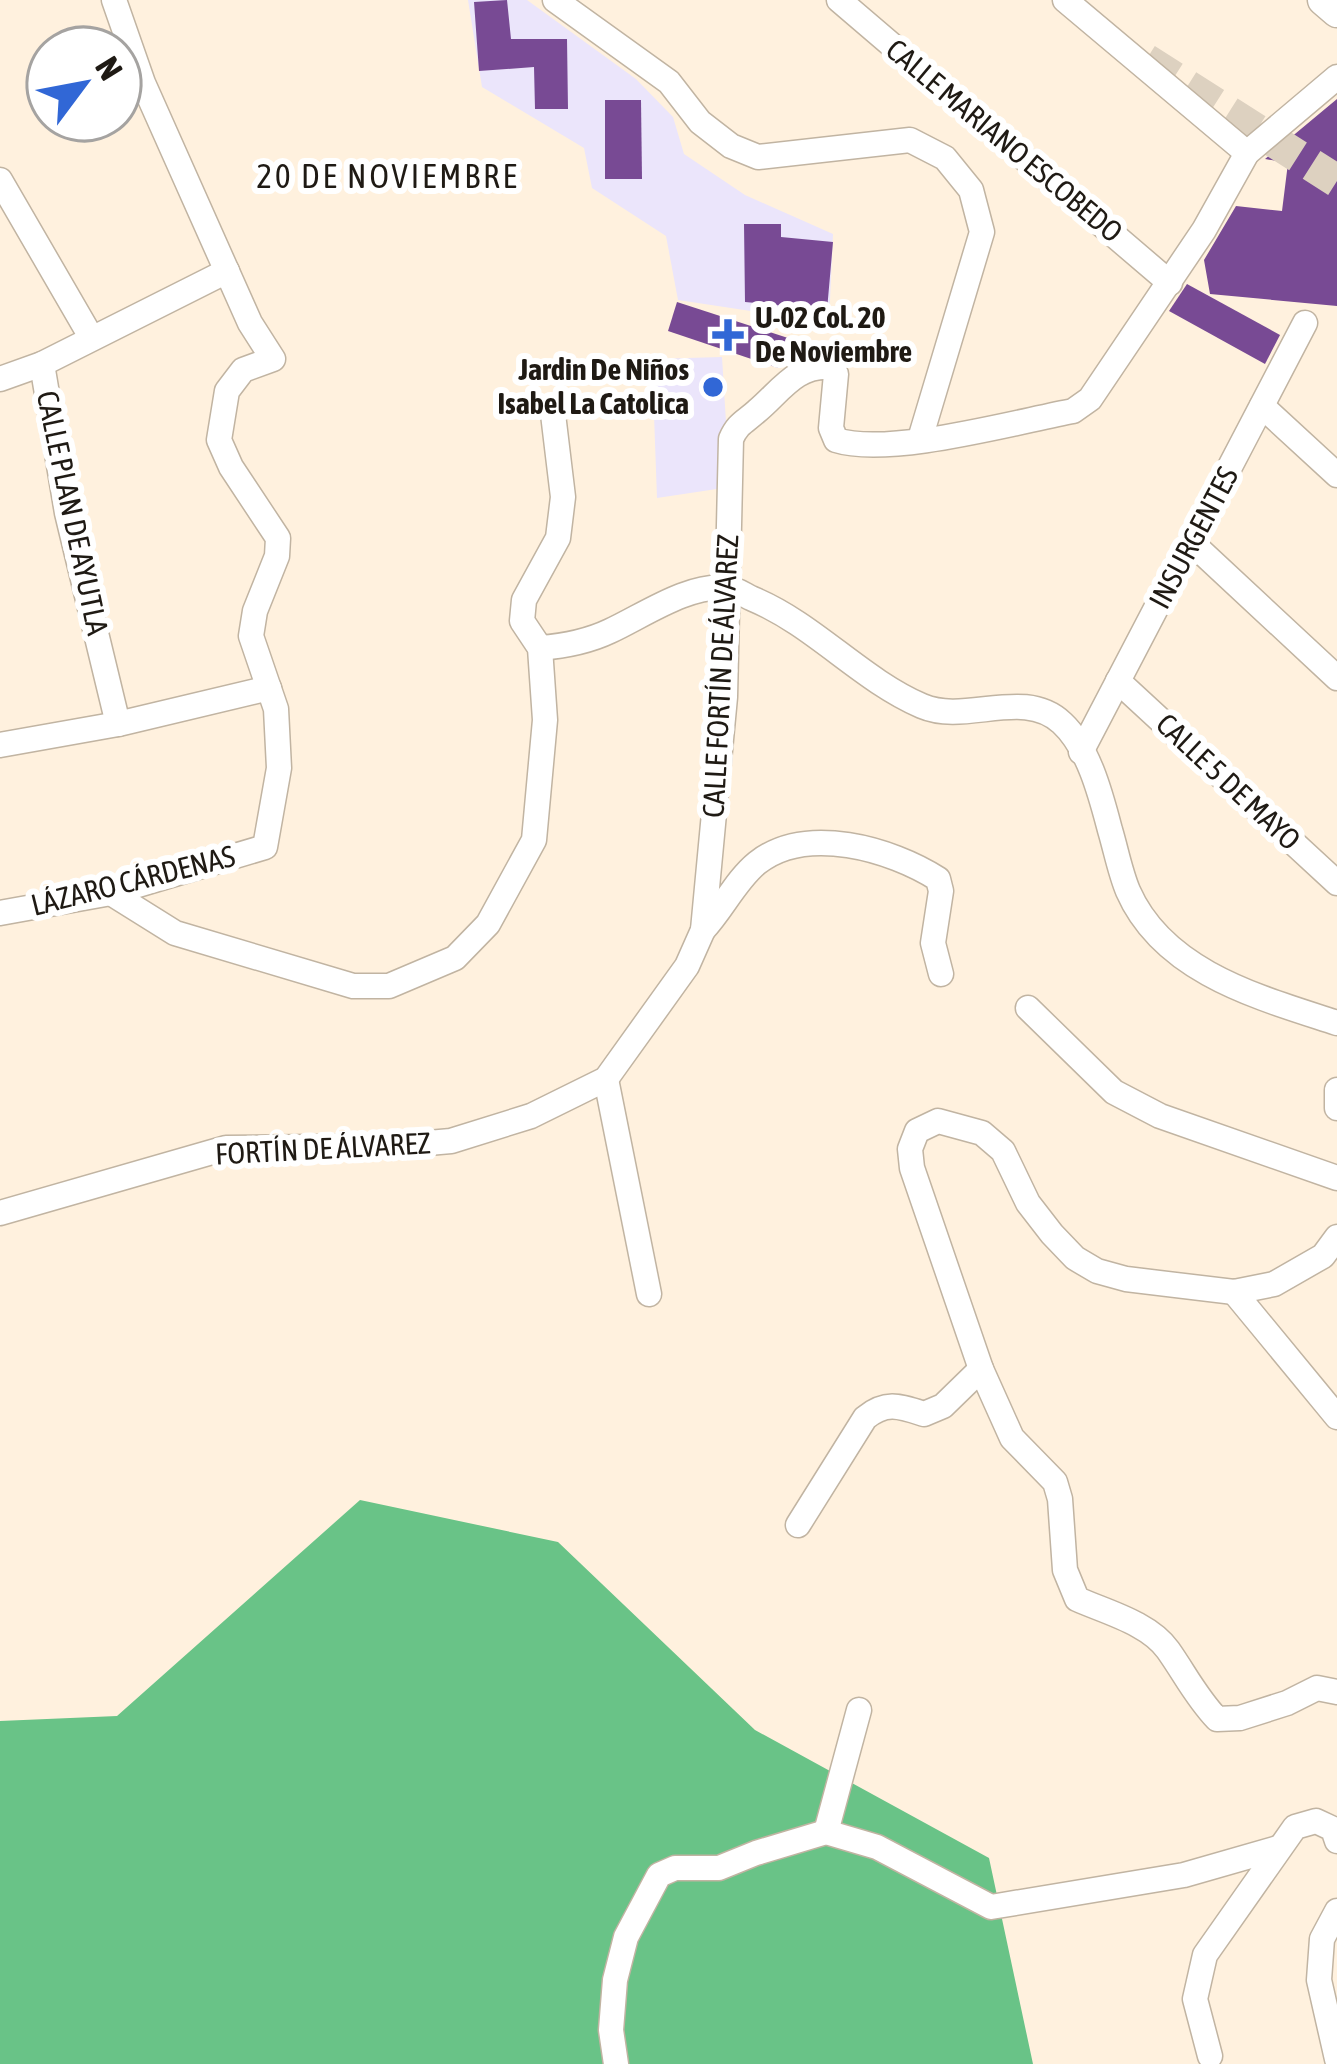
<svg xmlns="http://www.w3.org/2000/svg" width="1337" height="2064" font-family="'Asap Condensed',sans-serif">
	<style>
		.industrial { fill: #ebe5fb }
		.forest { fill: #69c387 }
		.building { fill: #784a94 }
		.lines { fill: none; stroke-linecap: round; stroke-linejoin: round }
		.highway-tunnel { stroke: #ddd1c0; stroke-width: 33; stroke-dasharray: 33 16; stroke-linecap: butt }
		.minor-casing { stroke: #c1b4a2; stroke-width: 27 }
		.major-casing { stroke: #c1b4a2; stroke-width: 33 }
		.minor { stroke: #fff; stroke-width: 24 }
		.major { stroke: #fff; stroke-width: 30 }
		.poi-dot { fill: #3167d6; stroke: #fff; stroke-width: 4.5 }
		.labels { text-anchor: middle; stroke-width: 12; stroke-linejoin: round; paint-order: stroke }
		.street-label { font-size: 30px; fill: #1f1a14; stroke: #fff }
		.poi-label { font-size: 30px; font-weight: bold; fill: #1f1a14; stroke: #fff; text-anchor: start }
		.neighbourhood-label { font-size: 33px; letter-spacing: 3px; fill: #1f1a14; stroke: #fff }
	</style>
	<rect width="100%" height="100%" fill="#fff1de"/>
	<g class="industrial">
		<polygon points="468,0 527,0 636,79 673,117 684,154 745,195 833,234 829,323 678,300 666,236 592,188 584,148 482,87"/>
		<polygon points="722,357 730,487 657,498 652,359"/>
	</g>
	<polygon class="forest" points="360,1500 558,1542 755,1730 989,1858 1033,2064 0,2064 0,1721 117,1716"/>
	<g class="building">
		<polygon points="507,0 511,39 567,39 568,109 535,109 534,67 479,71 474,2"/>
		<polygon points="1337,99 1337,306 1210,294 1204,260 1236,206 1282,211 1288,163 1265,159"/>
		<polygon points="605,100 641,100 642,179 605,179"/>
		<polygon points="744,224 781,224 781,237 833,242 827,310 745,302"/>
		<polygon points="1187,284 1280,335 1265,364 1169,311"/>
		<polygon points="677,302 788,338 778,368 668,331"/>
	</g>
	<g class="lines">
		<polyline class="highway-tunnel" points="1146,60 1337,181"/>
		<defs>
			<g id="minor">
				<polyline points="555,0 669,82 700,122 731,146 758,157 910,140 945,158 971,190 982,232 920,439"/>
				<polyline points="839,0 1170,283"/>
				<polyline points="1065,0 1247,153"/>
				<polyline points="0,180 91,337"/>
				<polyline points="42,364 67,513 118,724"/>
				<polyline points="0,379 42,364 227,271"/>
				<polyline points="1262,406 1337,475"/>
				<polyline points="1192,543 1337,678"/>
				<path d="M 540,648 C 565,646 587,642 610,631 C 643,616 689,583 728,588 C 736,589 746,596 753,599 C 815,625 860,679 922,706 C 966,725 1024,687 1062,723 C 1089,748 1101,796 1110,830 C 1116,850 1120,872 1128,891 C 1164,973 1261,998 1337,1023"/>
				<polyline points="1118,681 1337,883"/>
				<polyline points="0,745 118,724 269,688"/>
				<polyline points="1081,752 1305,323"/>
				<polyline points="111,893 175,933 353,986 389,986 455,958 488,924 534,840 545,720 540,648 522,621 524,600 558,538 563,497 553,414"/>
				<polyline points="0,913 111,893 265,847 279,768 276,709 251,636 255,611 277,556 278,538 231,467 219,440 227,391 243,370 273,359 250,323 143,83 114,0"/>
				<path d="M 703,930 C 722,910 736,880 757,863 C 806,824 891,849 938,879 L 941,891 L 933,943 L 941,974"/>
				<polyline points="1028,1008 1114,1092 1160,1116 1337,1178"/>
				<polyline points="606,1079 649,1294"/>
				<polyline points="1337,1090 1337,1108"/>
				<path d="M 0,1213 L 226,1148 L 394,1146 L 451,1141 L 531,1116 L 606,1079 L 687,966 L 703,930 L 725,697 L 731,439 C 738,423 745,422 757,411 C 780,392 796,364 831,367 L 836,374 L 831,428 L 836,440 C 889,457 1015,422 1073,411 L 1090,399 L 1204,230 L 1247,153 L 1337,77"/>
				<path d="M 1337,1237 L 1323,1256 L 1274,1284 L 1234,1292 L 1126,1279 L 1097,1271 L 1075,1258 L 1052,1234 L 1028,1203 L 1003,1151 L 982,1133 L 938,1121 L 917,1131 L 910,1149 L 912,1168 L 981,1369 L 1012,1438 L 1055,1482 L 1060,1499 L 1065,1570 L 1077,1599 C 1106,1612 1149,1623 1168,1650 C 1185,1674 1196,1697 1217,1719 L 1240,1718 L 1287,1703 L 1317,1688 L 1337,1692"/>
				<polyline points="1234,1292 1337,1417"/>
				<path d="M 798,1525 L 865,1418 C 886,1401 899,1406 924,1414 L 943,1406 L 981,1369"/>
				<polyline points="826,1832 859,1710"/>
				<polyline points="1337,1911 1322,1939 1319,1980 1337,2059"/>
				<polyline points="1210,2056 1195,1999 1205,1955 1295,1827 1316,1821 1333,1829 1337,1841"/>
				<polyline points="616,2064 611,2030 615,1980 626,1937 659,1875 675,1868 719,1868 756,1853 826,1832 877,1847 991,1907 1184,1875 1278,1848"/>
			</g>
			<polyline id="major" points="1323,0 1337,12"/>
		</defs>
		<use href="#minor" class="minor-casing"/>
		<use href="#major" class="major-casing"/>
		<use href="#minor" class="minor"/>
		<use href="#major" class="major"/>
	</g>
	<g class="poi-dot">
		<path d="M722 317h12v12h12v12h-12v12h-12v-12h-12v-12h12z"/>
		<circle cx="713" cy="387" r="12"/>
	</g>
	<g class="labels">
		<g class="street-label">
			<text transform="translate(1004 141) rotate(40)" y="10">CALLE MARIANO ESCOBEDO</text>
			<text transform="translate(72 513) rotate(78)" y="10">CALLE PLAN DE AYUTLA</text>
			<text transform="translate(1194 538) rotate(-62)" y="10">INSURGENTES</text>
			<text transform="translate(721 676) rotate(-87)" y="10">CALLE FORTÍN DE ÁLVAREZ</text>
			<text transform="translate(1228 782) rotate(43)" y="10">CALLE 5 DE MAYO</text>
			<text transform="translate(133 881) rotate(-14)" y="10">LÁZARO CÁRDENAS</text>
			<text transform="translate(323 1149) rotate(-3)" y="10">FORTÍN DE ÁLVAREZ</text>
		</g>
		<g class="poi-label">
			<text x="755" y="328">U-02 Col. 20<tspan x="755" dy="34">De Noviembre</tspan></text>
			<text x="689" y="380" text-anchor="end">Jardin De Niños<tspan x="689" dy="34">Isabel La Catolica</tspan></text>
		</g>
		<g class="neighbourhood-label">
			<text x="388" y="188">20 DE NOVIEMBRE</text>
		</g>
	</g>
	<g transform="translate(84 84) rotate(58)"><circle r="57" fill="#ffffff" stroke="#a5a3a1" stroke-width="3"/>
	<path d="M0-9L21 45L0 30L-21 45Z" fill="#3167d6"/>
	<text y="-18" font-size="33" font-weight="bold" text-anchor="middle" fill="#1f1a14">N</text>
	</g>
</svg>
